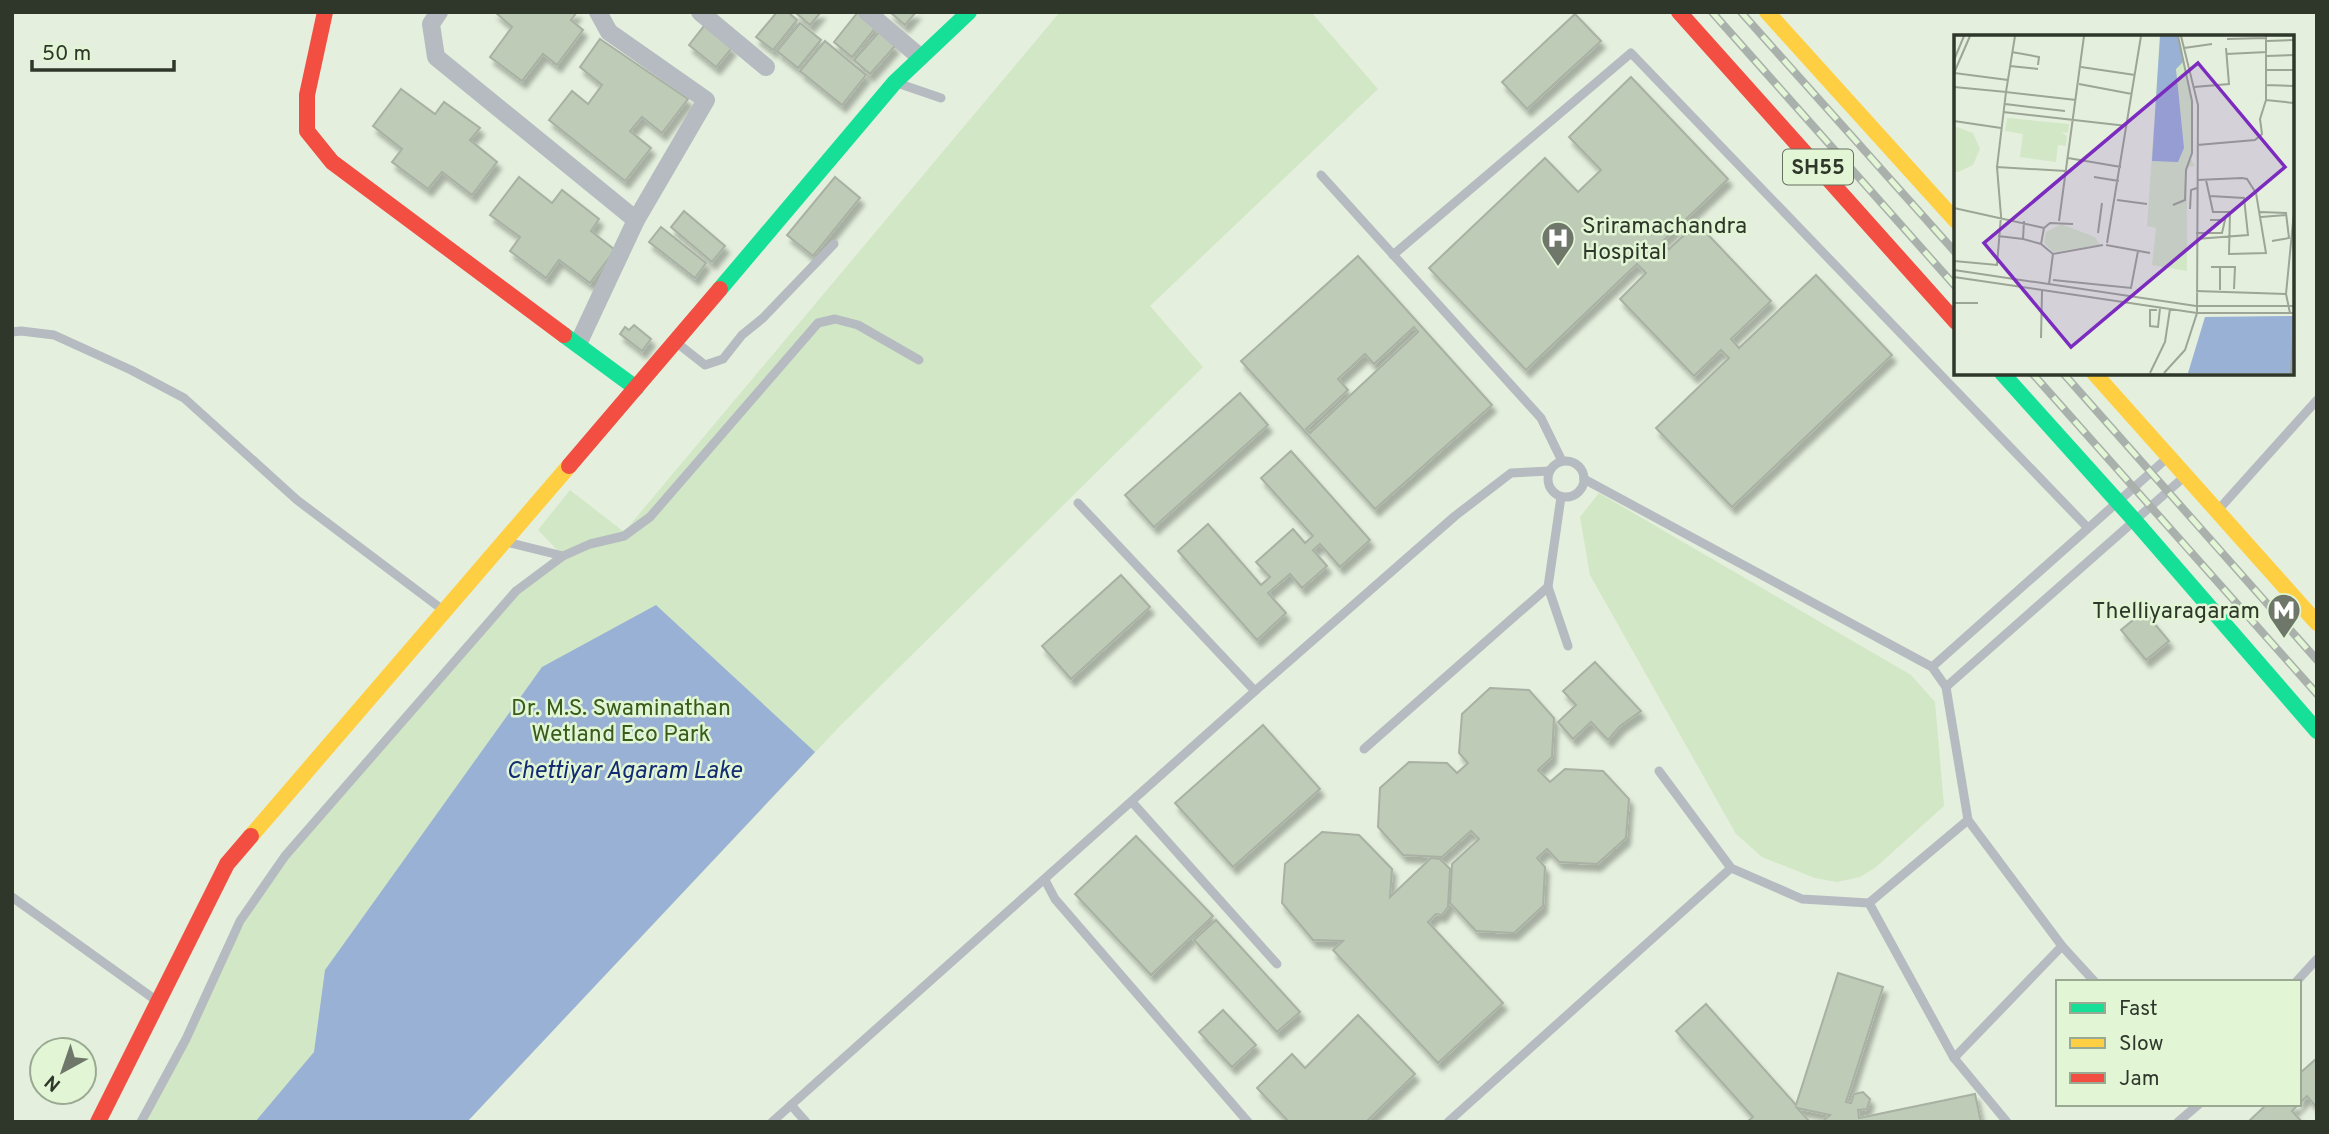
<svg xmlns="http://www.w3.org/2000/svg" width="2329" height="1134" font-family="Overpass,sans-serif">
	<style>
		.green { fill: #d2e7c5 }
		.water { fill: #9ab1d6 }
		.building { fill: #becbb6; stroke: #a8b1a3; stroke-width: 2; fill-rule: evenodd; filter: url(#shadow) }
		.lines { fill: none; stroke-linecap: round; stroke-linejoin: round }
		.lane { stroke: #b5bbc1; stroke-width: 9 }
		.street { stroke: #b5bbc1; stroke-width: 18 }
		.fast { stroke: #16e098; stroke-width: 16 }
		.slow { stroke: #ffcf43; stroke-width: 16 }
		.jam { stroke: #f24e42; stroke-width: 16 }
		.rail-casing { stroke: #aab1ad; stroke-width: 8 }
		.rail { stroke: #e2f6d6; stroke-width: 5; stroke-dasharray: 16; stroke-linecap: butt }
		.labels { text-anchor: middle; stroke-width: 5; stroke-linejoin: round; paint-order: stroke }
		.shield { fill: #e2f6d6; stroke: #65705e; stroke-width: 2 }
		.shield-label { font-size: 21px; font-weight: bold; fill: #2f372b }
		.poi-label { font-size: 23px; fill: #2f372b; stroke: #e2f6d6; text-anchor: start }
		.park-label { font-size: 23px; fill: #385c1c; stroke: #e2f6d6 }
		.water-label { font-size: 24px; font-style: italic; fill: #122b72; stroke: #e2f6d6 }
		.inset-road { fill: none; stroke: #9ca596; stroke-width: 2 }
		.view { fill: #7b2cbf; fill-opacity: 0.15; stroke: #7b2cbf; stroke-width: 3.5 }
		.inset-edge { fill: none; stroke: #2f372b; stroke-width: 3.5 }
	</style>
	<defs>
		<filter id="shadow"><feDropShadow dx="4" dy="7" stdDeviation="2" flood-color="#0004"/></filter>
	</defs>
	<rect width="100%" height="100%" fill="#e4efdd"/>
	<g class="green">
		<polygon points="1060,12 1311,12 1378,89 1150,306 1203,367 839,727 467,1122 141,1122 228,950 285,856 516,591 562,555 538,530 570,490 624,532"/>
		<polygon points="1599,493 1911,675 1935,702 1944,806 1876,867 1860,877 1837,882 1815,878 1762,857 1736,834 1590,575 1580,517"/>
	</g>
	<polygon class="water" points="656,605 815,752 467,1122 255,1122 314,1052 325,970 542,667"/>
	<g class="building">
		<polygon points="577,12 571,20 583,30 557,65 543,54 522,81 490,57 512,27 495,12"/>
		<polygon points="777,12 788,12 797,20 773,50 756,37"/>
		<polygon points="795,12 821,12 810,25"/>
		<polygon points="858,12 876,27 852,57 834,42"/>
		<polygon points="890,12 916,12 905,25"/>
		<polygon points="1575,14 1601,41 1527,109 1502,82"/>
		<polygon points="800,23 821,40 798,68 777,51"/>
		<polygon points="704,26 732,48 716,67 689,45"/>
		<polygon points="879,32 895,46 870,74 854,60"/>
		<polygon points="600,39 688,99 662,133 642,117 630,131 651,148 625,181 549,120 572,91 588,104 602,85 580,67"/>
		<polygon points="825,41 866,75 842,105 800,71"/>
		<polygon points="1631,77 1728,179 1662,242 1669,249 1697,223 1771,301 1731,339 1739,348 1816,275 1892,355 1732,507 1656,428 1729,358 1721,350 1694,376 1620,299 1646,273 1637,264 1526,370 1429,268 1545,158 1578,192 1601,170 1569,137"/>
		<polygon points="401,89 435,114 444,102 480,128 470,140 497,162 472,195 442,172 428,189 392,162 402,149 373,126"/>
		<polygon points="519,177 552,203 562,190 599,219 591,231 615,250 590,283 559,260 546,278 510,251 520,237 490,215"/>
		<polygon points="835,177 860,198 813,256 787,235"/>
		<polygon points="684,211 725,246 712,262 671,227"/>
		<polygon points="661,227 706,263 695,278 649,242"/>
		<path d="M 1358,256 L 1492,405 L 1375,509 L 1241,361 ZM 1414,327 L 1418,332 L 1310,433 L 1306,429 L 1348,390 L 1338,379 L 1365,354 L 1374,364 Z"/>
		<polygon points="634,325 651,339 642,351 620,334 625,327 629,330"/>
		<polygon points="1240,393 1268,425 1154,527 1125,495"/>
		<polygon points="1291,451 1370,540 1340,567 1320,544 1313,550 1327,566 1302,588 1290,574 1268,593 1286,613 1257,640 1178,551 1208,524 1261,585 1270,577 1256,562 1293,529 1305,543 1313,536 1261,478"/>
		<polygon points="1121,575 1150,607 1071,679 1042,646"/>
		<polygon points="2144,611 2169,641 2146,660 2121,630"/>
		<polygon points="1595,662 1641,711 1620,726 1608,740 1591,722 1573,739 1558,722 1576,705 1563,691"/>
		<polygon points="1490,688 1529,690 1554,718 1552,757 1538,770 1550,782 1565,769 1603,771 1629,799 1626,838 1597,864 1559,862 1547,849 1537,858 1545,867 1543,906 1514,933 1476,931 1450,903 1452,864 1479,839 1471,831 1442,857 1403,855 1378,827 1380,788 1409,762 1447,763 1457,773 1468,763 1459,753 1462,714"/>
		<polygon points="1263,725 1320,789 1233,867 1175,803"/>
		<polygon points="1322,832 1359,835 1392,869 1390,897 1431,858 1440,859 1450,869 1448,907 1442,915 1436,914 1428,922 1503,1003 1438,1063 1333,950 1343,941 1313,940 1282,903 1285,864"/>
		<polygon points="1136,836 1213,916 1151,975 1075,894"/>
		<polygon points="1216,920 1300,1012 1277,1032 1194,940"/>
		<polygon points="1838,973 1883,987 1846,1102 1851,1103 1854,1094 1863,1092 1870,1099 1867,1109 1858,1110 1859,1118 1975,1094 1981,1122 1826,1122 1824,1120 1830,1115 1797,1108 1810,1122 1747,1122 1753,1117 1676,1031 1706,1004 1796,1105"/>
		<polygon points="1223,1010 1256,1045 1232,1067 1199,1032"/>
		<polygon points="1358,1015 1415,1074 1366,1122 1289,1122 1257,1088 1292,1054 1305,1068"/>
		<polygon points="2317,1058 2317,1108 2307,1096 2299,1104 2299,1074"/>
		<polygon points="2267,1104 2299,1104 2292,1111 2302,1122 2248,1122"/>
	</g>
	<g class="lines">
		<g class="lane">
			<polyline points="900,84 941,98"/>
			<polyline points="1321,175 1541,418 1562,461"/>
			<polyline points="1393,255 1631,53 2088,528"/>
			<polyline points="12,332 21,331 54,335 131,370 184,398 297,500 443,610"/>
			<polyline points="677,343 705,365 723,359 742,335 763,318 834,244"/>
			<circle cx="1566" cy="479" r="18"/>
			<polyline points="1584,479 1932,667 1946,687 1968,820 2062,946 1954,1058"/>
			<polyline points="1561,497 1548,587 1568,646"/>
			<polyline points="1078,503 1255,691"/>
			<polyline points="2220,508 2317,400"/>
			<polyline points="507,542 563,556"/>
			<polyline points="1932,667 2166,459"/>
			<polyline points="1946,687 2184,477"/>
			<polyline points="1364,749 1548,587"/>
			<polyline points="1659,771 1731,868 1802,899 1869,903 1968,820"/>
			<polyline points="1132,802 1277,964"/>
			<polyline points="1045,880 1055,899 1248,1122"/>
			<polyline points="12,897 157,1001"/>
			<polyline points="1869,903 1954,1058 2007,1122"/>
			<polyline points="2062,946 2095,982"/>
			<polyline points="2296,982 2317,959"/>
			<polyline points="791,1105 806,1122"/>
			<polyline points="141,1122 186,1039 240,921 285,856 516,591 563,556 590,544 624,536 650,517 818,323 835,319 858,325 919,360"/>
			<polyline points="772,1122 1255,691 1455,516 1511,473 1550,471"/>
			<polyline points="1448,1122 1731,868"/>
			<polyline points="2178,1122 2199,1104"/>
		</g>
		<g class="street">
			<polyline points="439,12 431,24 436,57 636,220"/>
			<polyline points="700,12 766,67"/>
			<polyline points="867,12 920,57"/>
			<polyline points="578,344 636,220 706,100 609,32 598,12"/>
		</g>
		<g class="fast">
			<polyline points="720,289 895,82 969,12"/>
			<polyline points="564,335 636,388"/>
			<polyline points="2002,373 2135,521 2317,731"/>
		</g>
		<g class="slow">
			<polyline points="1767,12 1956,221"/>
			<polyline points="2094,373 2317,623"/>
			<polyline points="251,836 569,466"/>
		</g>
		<g class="jam">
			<polyline points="325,12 307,95 307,131 332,162 564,335"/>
			<polyline points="1679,12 1956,322"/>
			<polyline points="569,466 720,289"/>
			<polyline points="98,1122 227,864 251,836"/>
		</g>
		<defs>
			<g id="rail">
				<polyline points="1712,12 1956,287"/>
				<polyline points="1741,12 1956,253"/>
				<polyline points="2032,373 2317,694"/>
				<polyline points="2063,373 2317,660"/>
			</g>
		</defs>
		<use href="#rail" class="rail-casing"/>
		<use href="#rail" class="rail"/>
	</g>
	<defs>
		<symbol id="hospital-pin" viewBox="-11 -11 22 30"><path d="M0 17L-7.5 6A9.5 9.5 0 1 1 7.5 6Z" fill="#6e7769" stroke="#e2f6d6"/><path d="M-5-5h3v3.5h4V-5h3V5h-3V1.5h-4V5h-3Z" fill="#fff"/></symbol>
		<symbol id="metro-pin" viewBox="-11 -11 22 30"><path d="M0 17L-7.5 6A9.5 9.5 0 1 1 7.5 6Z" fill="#6e7769" stroke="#e2f6d6"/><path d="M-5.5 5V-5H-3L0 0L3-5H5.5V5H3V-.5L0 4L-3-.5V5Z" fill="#fff"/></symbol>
	</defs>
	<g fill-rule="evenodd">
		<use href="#hospital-pin" x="1539" y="219" width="38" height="52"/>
		<use href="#metro-pin" x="2265" y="591" width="38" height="52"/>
	</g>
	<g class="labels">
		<rect class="shield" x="1783" y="149.5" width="70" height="35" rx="5"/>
		<g class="shield-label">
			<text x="1818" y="174">SH55</text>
		</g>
		<g class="poi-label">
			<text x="1582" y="233">Sriramachandra<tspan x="1582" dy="26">Hospital</tspan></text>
			<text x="2260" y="618" text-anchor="end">Thelliyaragaram</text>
		</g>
		<g class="park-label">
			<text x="621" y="715">Dr. M.S. Swaminathan<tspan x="621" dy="26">Wetland Eco Park</tspan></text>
		</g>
		<g class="water-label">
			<text x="624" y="778">Chettiyar Agaram Lake</text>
		</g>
	</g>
	<g transform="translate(1954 35)">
		<rect width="340" height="340" fill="#e4efdd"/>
		<path d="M 206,1 L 224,1 L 238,66 L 237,124 L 241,131 L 233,132 L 233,236 L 198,230 L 202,193 L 193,191 ZM 53,83 L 115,89 L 114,98 L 107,97 L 113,101 L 112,111 L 104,110 L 102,127 L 66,122 L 69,99 L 51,96 ZM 0,91 L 19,98 L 26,114 L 19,130 L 4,137 L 0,137 ZM 107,189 L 141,202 L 146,210 L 99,217 L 90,208 L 92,197 Z" fill="#d2e7c5"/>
		<path d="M 206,1 L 224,1 L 229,27 L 222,34 L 230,113 L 224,127 L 198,126 ZM 339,281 L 339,338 L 234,338 L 251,282 Z" fill="#9ab1d6"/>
		<path class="inset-road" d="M 16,1 L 0,38 L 54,45M 273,4 L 312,3M 313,6 L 340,5M 230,13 L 258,9M 58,17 L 85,22 L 84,30M 272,19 L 313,17M 313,21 L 340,20M 0,25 L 10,1M 56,31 L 84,34M 127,32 L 181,40M 313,35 L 340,35M 125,49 L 178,59M 312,50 L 340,51M 0,52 L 52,57 L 61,1M 240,52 L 275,49 L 272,13M 312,65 L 312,1M 51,69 L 111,76M 49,77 L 173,91M 0,86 L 47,93M 243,110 L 301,105 L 308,99 L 306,84 L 312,65 L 340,68M 114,123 L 167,132M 43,132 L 52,57 L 122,65M 140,142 L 165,146M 243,145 L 288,143 L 293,144 L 302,158 L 312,218 L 275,219 L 276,177 L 259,177 L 252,145M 163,165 L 193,169M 219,170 L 231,165 L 232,135 L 238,118 L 238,66 L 224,1M 0,173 L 90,193M 236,174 L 237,155 L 243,153M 306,177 L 333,178M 307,182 L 332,180M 70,186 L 69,204 L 87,209 L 99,219 L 149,210M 105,186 L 130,1M 144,198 L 148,168M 242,198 L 268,198 L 271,185 L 256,185M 44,201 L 69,204M 242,204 L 294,200 L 290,163 L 256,161M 318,206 L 335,203 L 332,178M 153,208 L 187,1M 87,209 L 90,193 L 96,188 L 119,189M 152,210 L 196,218M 0,226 L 43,230 L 47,181 L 43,132 L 112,136M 257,232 L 281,232 L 280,254M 266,232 L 266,255M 0,235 L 242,271 L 340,271M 0,242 L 243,278 L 340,278M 99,245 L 177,253 L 184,216M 95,249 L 99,219M 242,256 L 332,259M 0,268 L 24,268M 203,275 L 196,275 L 196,291 L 204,292 L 206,273M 336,278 L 332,259 L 340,177M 87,303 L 88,256M 196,338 L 211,307 L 216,274M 210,338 L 231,315 L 243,278 L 244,70 L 227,1M 337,338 L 340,282"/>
		<path class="view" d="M 244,28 L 331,132 L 117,312 L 30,208 Z"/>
		<rect width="340" height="340" class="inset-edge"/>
	</g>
	<rect width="2329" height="1134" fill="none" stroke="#2f372b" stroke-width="28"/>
	<rect x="2056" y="980" width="245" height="126" fill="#e2f6d6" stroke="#9aaa92" stroke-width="2"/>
	<rect x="2070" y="1003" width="35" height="10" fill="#16e098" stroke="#9aaa92" stroke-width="2"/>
	<text x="2119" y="1015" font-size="21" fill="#2f372b">Fast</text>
	<rect x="2070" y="1038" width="35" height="10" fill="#ffcf43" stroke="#9aaa92" stroke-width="2"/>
	<text x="2119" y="1050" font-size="21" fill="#2f372b">Slow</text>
	<rect x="2070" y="1073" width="35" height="10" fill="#f24e42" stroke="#9aaa92" stroke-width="2"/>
	<text x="2119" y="1085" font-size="21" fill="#2f372b">Jam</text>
	<g transform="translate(63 1071) rotate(220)"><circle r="33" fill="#e2f6d6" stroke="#9aaa92" stroke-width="2"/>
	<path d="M0-5L12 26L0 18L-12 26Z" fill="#6e7769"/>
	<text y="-10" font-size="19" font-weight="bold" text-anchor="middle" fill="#2f372b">N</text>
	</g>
	<path d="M32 60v10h142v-10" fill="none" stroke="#2f372b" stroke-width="3.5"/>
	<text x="42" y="60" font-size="21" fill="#2f372b" stroke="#e2f6d6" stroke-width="5" paint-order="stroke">50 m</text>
</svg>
